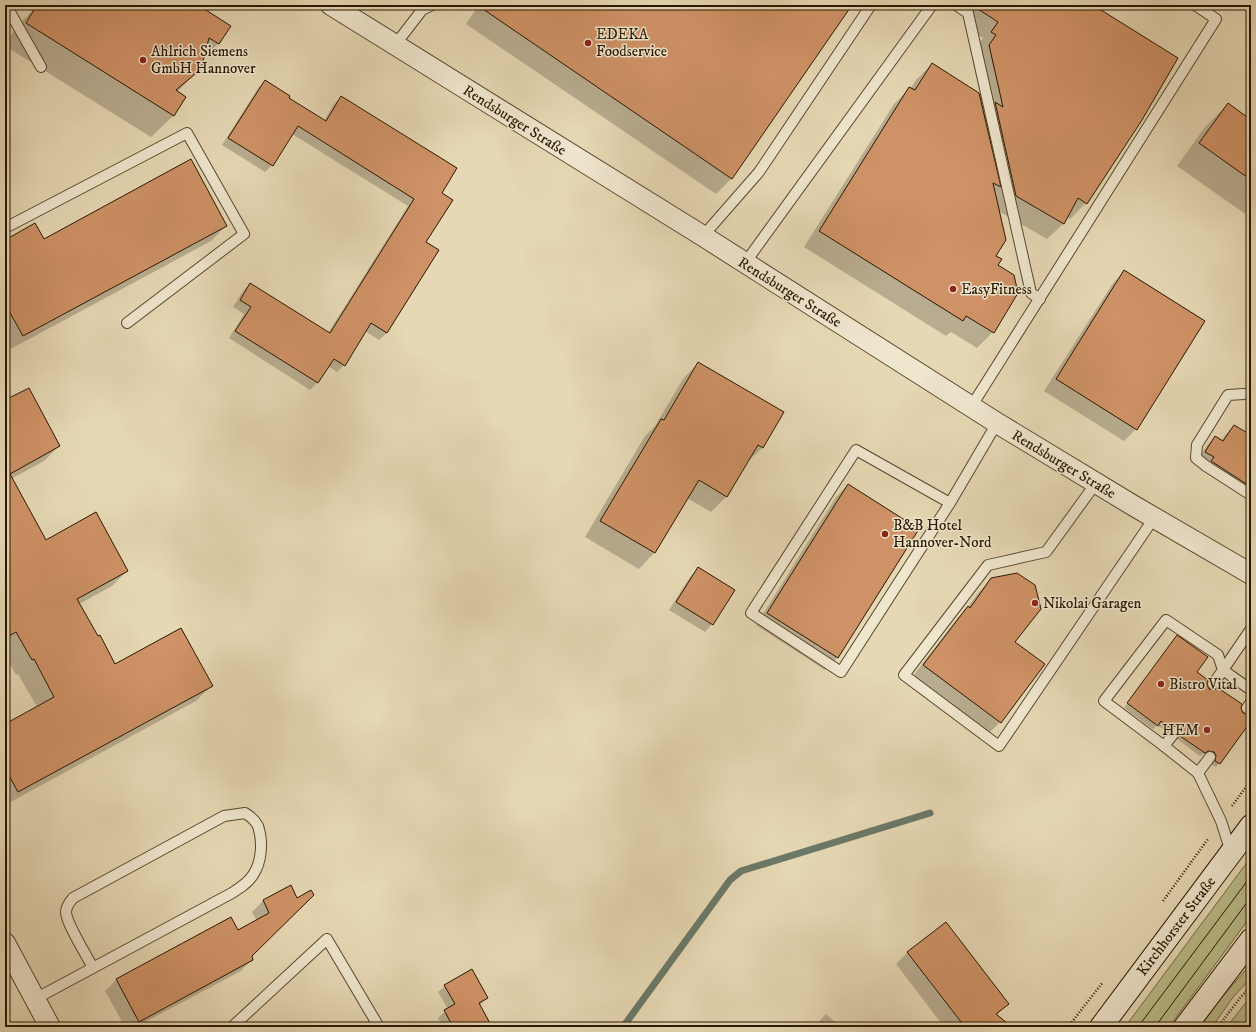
<svg xmlns="http://www.w3.org/2000/svg" width="1256" height="1032" font-family="'IM FELL DW Pica',serif">
	<style>
		.green { fill: #babd8a; stroke: #716a45 }
		.shadow { fill: #0003 }
		.lines { fill: none; stroke-linecap: round; stroke-linejoin: round }
		.stream { stroke: #6a7968; stroke-width: 7 }
		.building { fill: #ce9266; stroke: #281700 }
		.lane-casing { stroke: #58472d; stroke-width: 12 }
		.street-casing { stroke: #58472d; stroke-width: 22 }
		.secondary-casing { stroke: #281700; stroke-width: 24 }
		.path { stroke: #281700; stroke-width: 2.5; stroke-dasharray: 1 2; stroke-linecap: butt }
		.lane { stroke: #efe6ce; stroke-width: 10 }
		.street { stroke: #efe6ce; stroke-width: 20 }
		.secondary { stroke: #efe6ce; stroke-width: 22 }
		.tram { stroke: #281700; stroke-width: 1 }
		.poi-dot { fill: #8f2418; stroke: #efe6ce; stroke-width: 1.5 }
		.labels { text-anchor: middle; stroke-width: 3; stroke-linejoin: round; paint-order: stroke }
		.poi-label { font-size: 15px; fill: #281700; stroke: #efe6ce; text-anchor: start }
		.street-label { font-size: 15px; fill: #281700; stroke: #efe6ce }
	</style>
	<rect width="100%" height="100%" fill="#e6d8b4"/>
	<filter id="stains"><feTurbulence type="fractalNoise" baseFrequency=".005" numOctaves="4"/><feColorMatrix values="0 0 0 0 .2 0 0 0 0 .09 0 0 0 0 .02 0 0 0 .5 -.17"/></filter>
	<radialGradient id="worn" r=".72"><stop offset=".6" stop-color="#630" stop-opacity="0"/><stop offset="1" stop-color="#630" stop-opacity=".3"/></radialGradient>
	<g class="green">
		<polygon points="1251,857 1251,916 1169,1027 1125,1027"/>
		<polygon points="1251,964 1251,978 1234,996 1212,1027 1200,1027 1223,996"/>
		<polygon points="1251,996 1251,1027 1226,1027 1230,1023"/>
	</g>
	<g class="shadow">
		<polygon points="33,5 196,5 229,26 218,44 202,60 200,69 177,92 174,115 151,137 5,46 16,27 31,12"/>
		<polygon points="479,5 851,5 732,178 716,194 466,24"/>
		<polygon points="964,5 1095,6 1086,203 1070,219 1067,217 1063,224 1047,239 998,211 995,256 997,265 993,332 977,348 951,332 946,336 804,247 894,104 909,89 910,89 916,80 932,64 981,95 973,62 981,51 976,48 983,38 965,27 962,8"/>
		<polygon points="5,54 10,67 5,71"/>
		<polygon points="265,81 288,98 324,121 334,104 342,97 441,193 425,243 387,333 379,340 365,331 344,365 337,372 328,366 318,382 310,390 229,338 244,314 233,307 243,291 250,284 328,333 408,206 292,134 272,165 265,172 222,145 258,88"/>
		<polygon points="1228,104 1251,120 1251,218 1177,166 1205,127"/>
		<polygon points="226,226 211,241 7,351 5,347 5,241 43,240"/>
		<polygon points="1125,271 1204,321 1136,429 1124,441 1044,391 1113,283"/>
		<polygon points="698,363 783,413 762,448 746,463 727,496 711,512 687,498 654,553 639,569 585,537 645,436 655,426 683,379"/>
		<polygon points="5,402 59,446 44,461 11,479 45,541 127,571 112,586 79,604 115,665 211,686 196,701 5,805 5,725 37,707 18,674 16,675 5,655"/>
		<polygon points="1234,426 1251,436 1251,506 1247,497 1198,460 1207,445 1215,437 1221,441 1226,434"/>
		<polygon points="848,485 918,529 837,658 825,670 756,625 836,497"/>
		<polygon points="698,569 712,624 705,632 669,610 690,577"/>
		<polygon points="991,579 1013,642 1000,722 988,734 912,677 956,620 966,609 979,592"/>
		<polygon points="1177,636 1195,672 1205,684 1208,690 1239,708 1242,714 1247,716 1251,714 1251,719 1216,767 1212,765 1213,759 1210,755 1203,754 1200,756 1177,739 1178,734 1175,730 1168,729 1166,731 1157,725 1153,729 1124,708"/>
		<polygon points="290,887 250,956 252,959 241,971 136,1027 125,1027 105,991 116,980 230,919 237,932 257,921 252,912 263,901"/>
		<polygon points="908,952 1007,1004 996,1016 1011,1027 944,1027 896,964"/>
		<polygon points="445,986 487,998 479,1006 491,1027 443,1027 438,1018 448,1009 438,992"/>
		<polygon points="826,1014 841,1027 814,1027"/>
		<polygon points="318,1021 322,1027 307,1027"/>
	</g>
	<g class="lines">
		<polyline class="stream" points="623,1027 730,880 741,871 930,813"/>
	</g>
	<g class="building">
		<polygon points="37,5 198,5 231,26 219,44 209,38 201,69 176,90 186,97 174,116 26,23"/>
		<polygon points="477,5 852,5 732,179"/>
		<polygon points="972,5 1093,5 1178,58 1142,120 1087,204 1078,198 1064,224 1016,196 995,102 1003,107 989,45 996,35 991,32 998,22"/>
		<polygon points="932,63 979,93 1001,187 993,183 1006,240 996,256 1002,259 998,265 1014,275 1018,293 994,333 966,316 963,321 819,231 909,87 915,90"/>
		<polygon points="265,80 290,96 289,98 326,121 341,96 457,168 442,193 453,200 426,242 439,250 387,333 371,323 345,366 334,359 318,383 235,331 251,307 240,300 250,283 330,333 414,199 298,126 273,166 228,138"/>
		<polygon points="1228,103 1251,120 1251,180 1199,143"/>
		<polygon points="191,159 227,226 23,336 5,304 5,240 35,223 44,239"/>
		<polygon points="1124,270 1205,321 1137,430 1056,379"/>
		<polygon points="698,362 784,412 763,448 758,445 727,497 699,480 655,553 600,521 661,419 664,420"/>
		<polygon points="29,388 60,446 10,474 46,540 96,512 128,571 77,599 98,636 100,635 115,664 181,628 213,686 18,792 5,768 5,724 54,697 34,659 32,660 16,632 5,638 5,400"/>
		<polygon points="1234,425 1251,435 1251,487 1211,461 1214,457 1205,452 1215,436 1223,441"/>
		<polygon points="848,484 919,529 838,658 767,613"/>
		<polygon points="698,567 735,590 713,625 676,602"/>
		<polygon points="1017,573 1035,585 1041,609 1015,642 1045,664 1001,723 923,665 968,606 970,608 991,578"/>
		<polygon points="1177,635 1208,657 1197,672 1208,680 1207,684 1209,689 1213,690 1218,688 1242,704 1241,708 1243,713 1247,714 1251,713 1251,721 1220,764 1215,761 1216,755 1214,752 1208,751 1205,753 1180,736 1181,730 1179,727 1173,726 1170,728 1161,721 1158,726 1127,703"/>
		<polygon points="291,885 297,898 311,890 314,895 252,956 253,960 139,1022 116,979 231,917 238,930 269,913 263,900"/>
		<polygon points="946,922 1009,1004 996,1014 1012,1027 965,1027 907,952"/>
		<polygon points="472,969 488,998 479,1003 492,1027 453,1027 444,1010 455,1004 444,985"/>
	</g>
	<g class="lines">
		<defs>
			<g id="lane">
				<polyline points="6,5 41,67"/>
				<polyline points="956,5 968,13 1031,293 1040,299"/>
				<polyline points="395,45 422,10 432,5"/>
				<polyline points="5,228 187,133 244,234 127,323"/>
				<polyline points="703,236 759,172 871,5"/>
				<polyline points="745,263 932,5"/>
				<polyline points="1244,394 1228,395 1197,445 1196,458 1206,466 1251,495"/>
				<polyline points="971,407 1216,19 1195,5"/>
				<polyline points="1096,483 1046,552 988,565 904,675 999,746 1154,518"/>
				<polyline points="950,503 856,450 751,613 841,672 950,503 997,423"/>
				<polyline points="1251,629 1223,670 1251,690"/>
				<polyline points="1247,708 1251,702"/>
				<polyline points="1175,732 1164,746 1198,773 1221,821 1231,852"/>
				<polyline points="1164,746 1104,701 1166,620 1218,655 1223,670 1213,684"/>
				<polyline points="1198,773 1210,757"/>
				<path d="M 35,999 L 232,893 C 240,888 248,883 253,875 C 262,862 263,841 258,826 C 255,820 250,816 245,813 L 224,816 L 73,898 C 70,902 66,906 66,912 C 66,923 87,956 93,968"/>
				<polyline points="232,1027 327,939 379,1027"/>
			</g>
			<g id="street">
				<polyline points="331,5 703,236 997,423 1134,506 1251,574"/>
				<polyline points="5,943 50,1027"/>
			</g>
			<g id="secondary">
				<polyline points="1101,1027 1251,826"/>
				<polyline points="1185,1027 1251,940"/>
			</g>
		</defs>
		<use href="#lane" class="lane-casing"/>
		<use href="#street" class="street-casing"/>
		<use href="#secondary" class="secondary-casing"/>
		<g class="path">
			<polyline points="1232,806 1251,780"/>
			<polyline points="1163,901 1208,839"/>
			<polyline points="1068,1027 1103,982"/>
			<polyline points="1218,1027 1240,998 1251,986"/>
		</g>
		<use href="#lane" class="lane"/>
		<use href="#street" class="street"/>
		<use href="#secondary" class="secondary"/>
		<g class="tram">
			<polyline points="1138,1027 1251,876"/>
			<polyline points="1155,1027 1251,897"/>
		</g>
	</g>
	<g class="poi-dot">
		<circle cx="588" cy="43" r="4"/>
		<circle cx="143" cy="60" r="4"/>
		<circle cx="953" cy="289" r="4"/>
		<circle cx="885" cy="534" r="4"/>
		<circle cx="1035" cy="603" r="4"/>
		<circle cx="1161" cy="684" r="4"/>
		<circle cx="1207" cy="730" r="4"/>
	</g>
	<g class="labels">
		<g class="poi-label">
			<text x="596" y="39">EDEKA<tspan x="596" dy="17">Foodservice</tspan></text>
			<text x="151" y="56">Ahlrich Siemens<tspan x="151" dy="17">GmbH Hannover</tspan></text>
			<text x="961" y="294">EasyFitness</text>
			<text x="893" y="530">B&amp;B Hotel<tspan x="893" dy="17">Hannover-Nord</tspan></text>
			<text x="1043" y="608">Nikolai Garagen</text>
			<text x="1169" y="689">Bistro Vital</text>
			<text x="1199" y="735" text-anchor="end">HEM</text>
		</g>
		<g class="street-label">
			<text transform="translate(515 120) rotate(32)" y="5">Rendsburger Straße</text>
			<text transform="translate(790 292) rotate(32)" y="5">Rendsburger Straße</text>
			<text transform="translate(1064 464) rotate(31)" y="5">Rendsburger Straße</text>
			<text transform="translate(1176 926) rotate(-53)" y="5">Kirchhorster Straße</text>
		</g>
	</g>
	<rect width="1256" height="1032" fill="none" stroke="#e6d8b4" stroke-width="20"/>
	<rect x="6" y="6" width="1244" height="1020" fill="none" stroke="#281700" stroke-width="2"/>
	<rect x="10" y="10" width="1236" height="1012" fill="none" stroke="#281700"/>
	<rect width="100%" height="100%" filter="url(#stains)"/>
	<rect width="100%" height="100%" fill="url(#worn)"/>
</svg>
